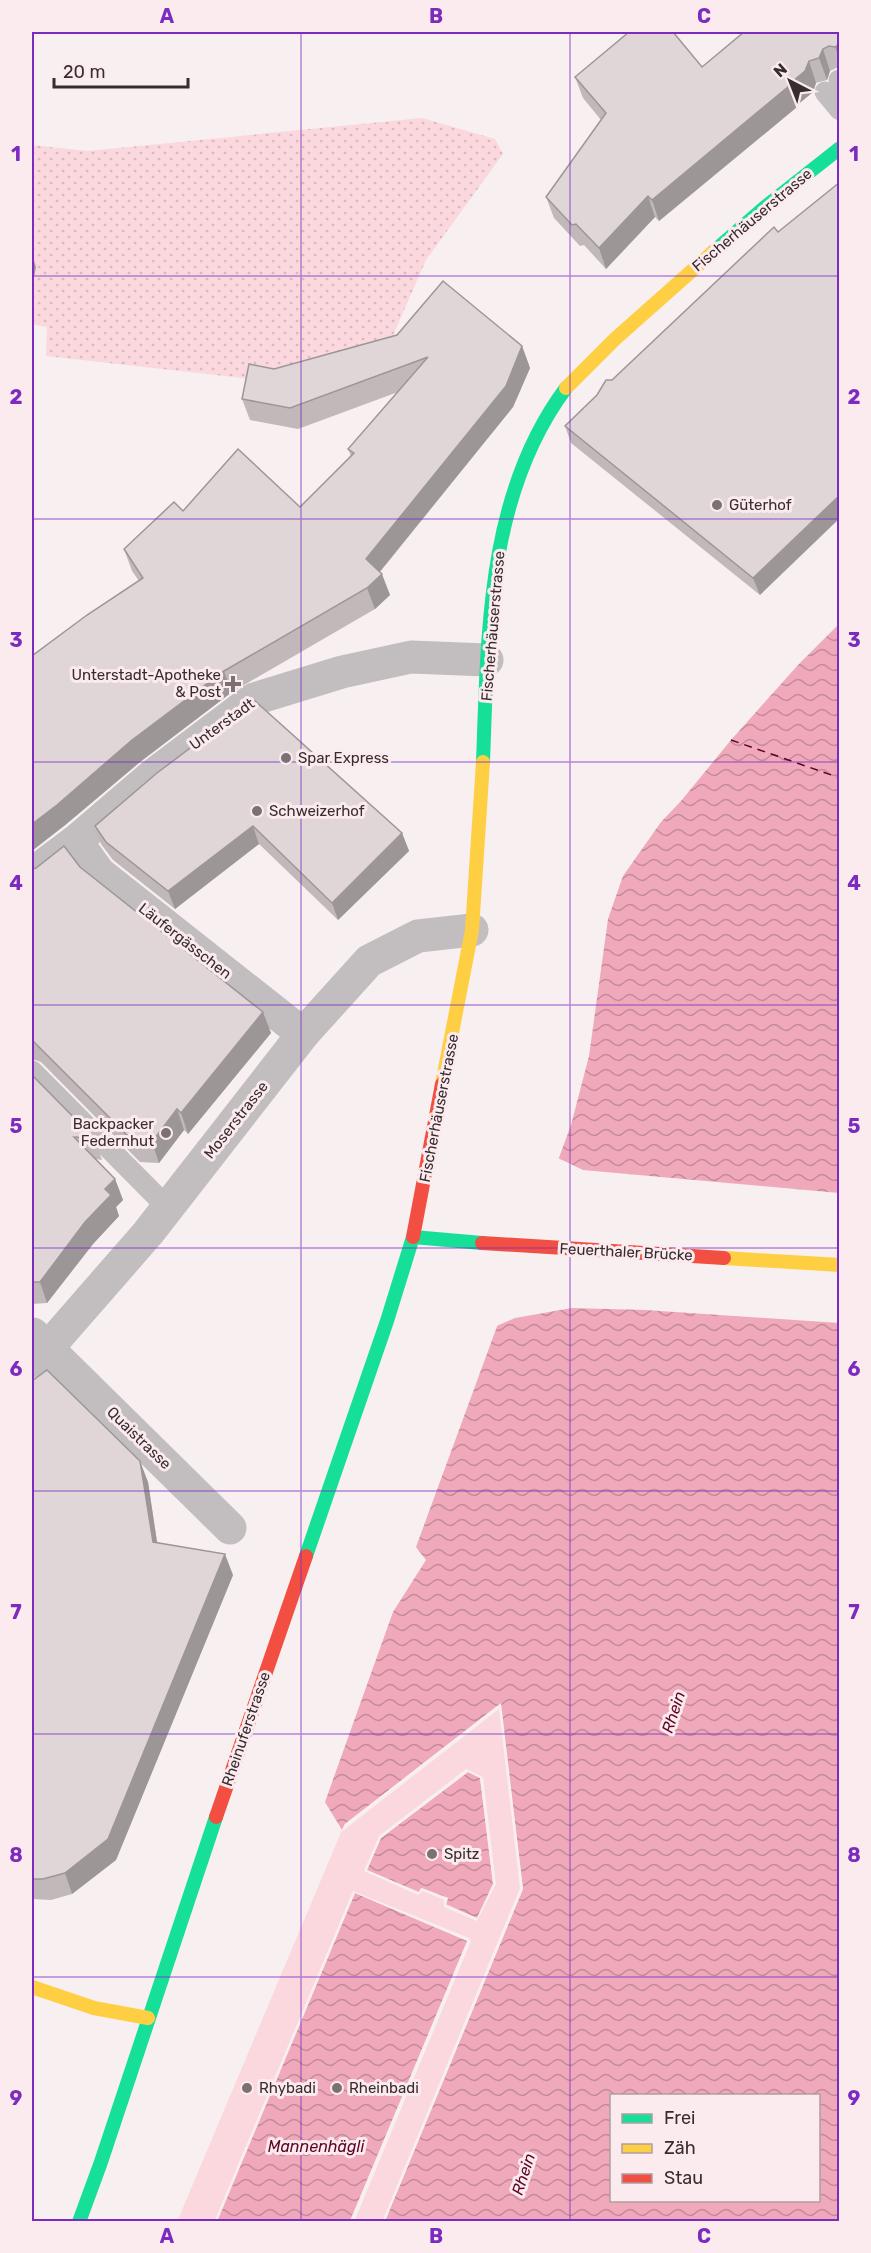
<svg xmlns="http://www.w3.org/2000/svg" width="871" height="2253" font-family="Rubik,sans-serif">
	<style>
		.grass { fill: #fad8de }
		.park { fill: url(#park-dots) }
		.water { fill: url(#water-waves); fill-rule: evenodd }
		.pier { fill: #f8eff1; fill-rule: evenodd }
		.lines { fill: none; stroke-linecap: round; stroke-linejoin: round }
		.ferry { stroke: #5e0428; stroke-width: 1.5; stroke-dasharray: 8 6; stroke-linecap: butt }
		.lane { stroke: #c2bebf; stroke-width: 21 }
		.street { stroke: #c2bebf; stroke-width: 33 }
		.fast { stroke: #16e098; stroke-width: 14 }
		.slow { stroke: #ffcf43; stroke-width: 14 }
		.jam { stroke: #f24e42; stroke-width: 14 }
		.wall { fill: #c1b8ba }
		.shaded-wall { fill: #9d9697 }
		.building { fill: #e0d6d8; stroke: #9d9697; stroke-width: 1.5 }
		.grid { fill: none; stroke: #7b2cbf; stroke-width: 1.5; stroke-opacity: 0.55 }
		.poi-dot { fill: #7b7173; stroke: #fcebee; stroke-width: 2 }
		.labels { text-anchor: middle; stroke-width: 6; stroke-linejoin: round; paint-order: stroke }
		.street-label { font-size: 15px; fill: #372d2f; stroke: #fcebee }
		.poi-label { font-size: 15px; fill: #372d2f; stroke: #fcebee; text-anchor: start }
		.water-label { font-size: 16px; font-style: italic; fill: #5e0428; stroke: #fcebee }
		.neatline { fill: none; stroke: #7b2cbf; stroke-width: 2 }
		.grid-label { font-size: 20px; text-anchor: middle; font-weight: bold; fill: #7b2cbf }
	</style>
	<defs>
		<pattern id="park-dots" width="8" height="8" patternUnits="userSpaceOnUse" patternTransform="scale(1.5)"><rect width="8" height="8" fill="#fad8de"/><path d="M2 2h.1M6 6h.1" fill="none" stroke="#d7babf" stroke-width="1.8" stroke-linecap="round"/></pattern>
		<pattern id="water-waves" width="16" height="10" patternUnits="userSpaceOnUse" patternTransform="scale(1.5)"><rect width="16" height="10" fill="#f0a9ba"/><path d="M0 5q4-4 8 0t8 0" fill="none" stroke="#c38a98"/></pattern>
	</defs>
	<rect width="100%" height="100%" fill="#f8eff1"/>
	<polygon class="grass" points="501,1703 523,1889 385,2221 177,2222 342,1830"/>
	<polygon class="park" points="422,118 495,139 503,154 426,260 384,356 278,382 46,356 47,327 32,324 32,145 88,151"/>
	<g class="water">
		<path d="M 839,624 L 839,2221 L 385,2221 L 523,1889 L 500,1704 L 345,1824 L 342,1830 L 325,1802 L 393,1612 L 426,1560 L 416,1547 L 571,1125 L 589,1056 L 608,919 L 623,876 L 661,822 L 681,801 L 731,740 L 798,665 ZM 612,2096 L 818,2096 L 818,2200 L 612,2200 Z"/>
		<polygon points="468,1772 480,1778 493,1884 477,1918 446,1904 448,1898 422,1888 419,1893 367,1870 381,1838"/>
		<polygon points="355,1893 468,1941 350,2221 217,2222"/>
	</g>
	<g class="pier">
		<polygon points="556,1157 583,1170 839,1193 839,1323 645,1310 572,1308 515,1318 494,1327"/>
		<polygon points="501,1703 523,1889 385,2221 382,2222 520,1888 499,1709 340,1833 345,1824"/>
		<path d="M 466,1769 L 483,1777 L 496,1884 L 477,1921 L 444,1907 L 444,1900 L 423,1891 L 418,1895 L 364,1871 L 379,1836 ZM 468,1772 L 480,1778 L 493,1884 L 477,1918 L 446,1905 L 448,1898 L 421,1888 L 419,1892 L 367,1870 L 381,1838 Z"/>
		<polygon points="353,1891 469,1938 471,1941 354,2222 350,2221 467,1941 355,1893 217,2221 214,2222"/>
	</g>
	<g class="lines">
		<polyline class="ferry" points="731,740 840,778"/>
		<g class="lane">
			<polyline points="839,80 840,81"/>
			<polyline points="825,92 840,110"/>
			<polyline points="32,1071 168,1208"/>
		</g>
		<g class="street">
			<polyline points="76,841 99,873 303,1034"/>
			<polyline points="32,874 76,841 152,776 254,699 342,672 411,657 487,660"/>
			<polyline points="33,1334 230,1528"/>
			<polyline points="32,1361 46,1350 148,1233 303,1034 369,961 418,936 472,930"/>
		</g>
		<g class="fast">
			<polyline points="713,252 765,207 840,148"/>
			<path d="M 483,762 C 488,635 486,495 566,388"/>
			<polyline points="306,1556 387,1321 413,1237 482,1243"/>
			<polyline points="79,2222 101,2162 216,1817"/>
		</g>
		<g class="slow">
			<polyline points="566,388 615,339 713,252"/>
			<polyline points="442,1084 472,930 483,762"/>
			<polyline points="724,1258 840,1265"/>
			<polyline points="32,1987 94,2008 148,2018"/>
		</g>
		<g class="jam">
			<polyline points="413,1237 442,1084"/>
			<polyline points="482,1243 724,1258"/>
			<polyline points="216,1817 306,1556"/>
		</g>
	</g>
	<g class="wall">
		<polygon points="840,32 840,68 836,68 830,71 827,80 816,83 813,92 796,106 797,107 659,221 655,217 606,269 584,245 580,246 554,218 546,197 601,120 583,98 575,77 702,67"/>
		<polygon points="774,227 760,595 571,443 565,426"/>
		<polygon points="522,346 530,368 513,407 380,572 390,595 375,609 232,692 140,762 64,826 139,581 132,571 124,549 183,511 300,507 351,456 348,449 398,392 298,429 250,420 242,399 274,369"/>
		<polygon points="157,773 402,833 409,851 338,920 259,844 175,909 113,860 101,844 95,826"/>
		<polygon points="80,867 263,1012 271,1033 188,1134 184,1130 159,1163 140,1162 41,1062 32,1059 32,869"/>
		<polygon points="32,1075 94,1138 102,1160 96,1159 115,1179 123,1200 116,1207 119,1216 93,1244 47,1303 32,1304"/>
		<polygon points="32,1381 148,1482 157,1542 233,1575 116,1860 72,1894 51,1900 32,1899"/>
	</g>
	<g class="shaded-wall">
		<polygon points="840,43 840,59 835,47"/>
		<polygon points="823,49 830,71 827,80 819,58"/>
		<polygon points="809,61 816,83 813,92 796,106 797,107 659,221 652,200"/>
		<polygon points="648,196 655,217 606,269 599,248"/>
		<polygon points="32,255 36,267 32,287"/>
		<polygon points="522,346 530,368 513,407 373,580 366,559"/>
		<polygon points="840,495 840,518 760,595 753,578"/>
		<polygon points="382,574 390,595 375,609 367,588"/>
		<polygon points="224,671 232,692 140,762 64,826 32,851 32,824 132,740"/>
		<polygon points="253,826 259,844 175,909 168,891"/>
		<polygon points="402,833 409,851 338,920 332,903"/>
		<polygon points="263,1012 271,1033 188,1134 181,1113"/>
		<polygon points="177,1109 184,1130 159,1163 152,1142"/>
		<polygon points="115,1179 123,1200 116,1207 119,1216 93,1244 47,1303 40,1282 105,1189"/>
		<polygon points="140,1461 148,1482 160,1562 153,1542"/>
		<polygon points="225,1554 233,1575 116,1860 72,1894 65,1873"/>
	</g>
	<g class="building">
		<polygon points="629,32 673,32 702,67 744,32 840,32 840,43 835,47 829,46 823,49 819,58 809,61 805,71 788,85 789,86 652,200 648,196 599,248 576,224 572,225 546,197 606,113 575,77"/>
		<polygon points="840,182 840,495 753,578 565,426 597,395 606,380 612,380 774,227 778,232"/>
		<polygon points="443,281 522,346 506,386 366,559 382,574 367,588 224,671 132,740 57,805 32,824 32,656 87,615 143,578 124,549 174,502 183,511 238,449 300,507 354,453 348,449 428,357 290,408 242,399 249,364 274,369 397,335"/>
		<polygon points="254,700 402,833 332,903 253,826 168,891 106,842 95,826 157,773"/>
		<polygon points="64,846 80,867 263,1012 181,1113 177,1109 152,1142 133,1141 32,1040 32,869 36,868"/>
		<polygon points="32,1075 94,1138 74,1137 115,1179 105,1189 111,1195 85,1222 40,1282 32,1282"/>
		<polygon points="47,1370 140,1461 153,1542 225,1554 108,1839 65,1873 43,1879 32,1879 32,1381"/>
	</g>
	<path class="grid" d="M 301,32 L 301,2222M 570,32 L 570,2222M 32,276 L 840,276M 32,519 L 840,519M 32,762 L 840,762M 32,1005 L 840,1005M 32,1248 L 840,1248M 32,1491 L 840,1491M 32,1734 L 840,1734M 32,1977 L 840,1977"/>
	<g class="poi-dot">
		<circle cx="717" cy="505" r="6"/>
		<path d="M230 675h6v6h6v6h-6v6h-6v-6h-6v-6h6z"/>
		<circle cx="286" cy="758" r="6"/>
		<circle cx="257" cy="811" r="6"/>
		<circle cx="166" cy="1133" r="6"/>
		<circle cx="432" cy="1854" r="6"/>
		<circle cx="247" cy="2088" r="6"/>
		<circle cx="337" cy="2088" r="6"/>
	</g>
	<g class="labels">
		<g class="street-label">
			<text transform="translate(752 220) rotate(-40)" y="5">Fischerhäuserstrasse</text>
			<text transform="translate(493 626) rotate(-85)" y="5">Fischerhäuserstrasse</text>
			<text transform="translate(222 724) rotate(-36)" y="5">Unterstadt</text>
			<text transform="translate(185 941) rotate(38)" y="5">Läufergässchen</text>
			<text transform="translate(439 1108) rotate(-79)" y="5">Fischerhäuserstrasse</text>
			<text transform="translate(236 1120) rotate(-52)" y="5">Moserstrasse</text>
			<text transform="translate(626 1252) rotate(3)" y="5">Feuerthaler Brücke</text>
			<text transform="translate(139 1438) rotate(44)" y="5">Quaistrasse</text>
			<text transform="translate(246 1729) rotate(-71)" y="5">Rheinuferstrasse</text>
		</g>
		<g class="poi-label">
			<text x="729" y="510">Güterhof</text>
			<text x="221" y="680" text-anchor="end">Unterstadt-Apotheke<tspan x="221" dy="17">&amp; Post</tspan></text>
			<text x="298" y="763">Spar Express</text>
			<text x="269" y="816">Schweizerhof</text>
			<text x="154" y="1129" text-anchor="end">Backpacker<tspan x="154" dy="17">Federnhut</tspan></text>
			<text x="444" y="1859">Spitz</text>
			<text x="259" y="2093">Rhybadi</text>
			<text x="349" y="2093">Rheinbadi</text>
		</g>
		<g class="water-label">
			<text transform="translate(673 1712) rotate(-72)" y="6">Rhein</text>
			<text x="316" y="2152">Mannenhägli</text>
			<text transform="translate(523 2174) rotate(-72)" y="6">Rhein</text>
		</g>
	</g>
	<rect width="871" height="2253" fill="none" stroke="#fcebee" stroke-width="66"/>
	<rect x="610" y="2094" width="210" height="108" fill="#fcebee" stroke="#ad9fa2" stroke-width="1.5"/>
	<rect x="622" y="2114" width="30" height="9" fill="#16e098" stroke="#ad9fa2" stroke-width="1.5"/>
	<text x="664" y="2124" font-size="18" fill="#372d2f">Frei</text>
	<rect x="622" y="2144" width="30" height="9" fill="#ffcf43" stroke="#ad9fa2" stroke-width="1.5"/>
	<text x="664" y="2154" font-size="18" fill="#372d2f">Zäh</text>
	<rect x="622" y="2174" width="30" height="9" fill="#f24e42" stroke="#ad9fa2" stroke-width="1.5"/>
	<text x="664" y="2184" font-size="18" fill="#372d2f">Stau</text>
	<g transform="translate(790 81) rotate(318)" stroke="#fcebee" stroke-width="4.5" paint-order="stroke">
	<path d="M0-4.5L10 22L0 15L-10 22Z" fill="#372d2f"/>
	<text y="-9" font-size="16" font-weight="bold" text-anchor="middle" fill="#372d2f">N</text>
	</g>
	<path d="M54 78v9h134v-9" fill="none" stroke="#372d2f" stroke-width="3"/>
	<text x="63" y="78" font-size="18" fill="#372d2f" stroke="#fcebee" stroke-width="4.5" paint-order="stroke">20 m</text>
	<rect x="33" y="33" width="805" height="2187" class="neatline"/>
	<g class="grid-label">
		<text x="167" y="23">A</text>
		<text x="436" y="23">B</text>
		<text x="704" y="23">C</text>
		<text x="16" y="161">1</text>
		<text x="854" y="161">1</text>
		<text x="16" y="404">2</text>
		<text x="854" y="404">2</text>
		<text x="16" y="647">3</text>
		<text x="854" y="647">3</text>
		<text x="16" y="890">4</text>
		<text x="854" y="890">4</text>
		<text x="16" y="1133">5</text>
		<text x="854" y="1133">5</text>
		<text x="16" y="1376">6</text>
		<text x="854" y="1376">6</text>
		<text x="16" y="1619">7</text>
		<text x="854" y="1619">7</text>
		<text x="16" y="1862">8</text>
		<text x="854" y="1862">8</text>
		<text x="16" y="2105">9</text>
		<text x="854" y="2105">9</text>
		<text x="167" y="2243">A</text>
		<text x="436" y="2243">B</text>
		<text x="704" y="2243">C</text>
	</g>
</svg>
